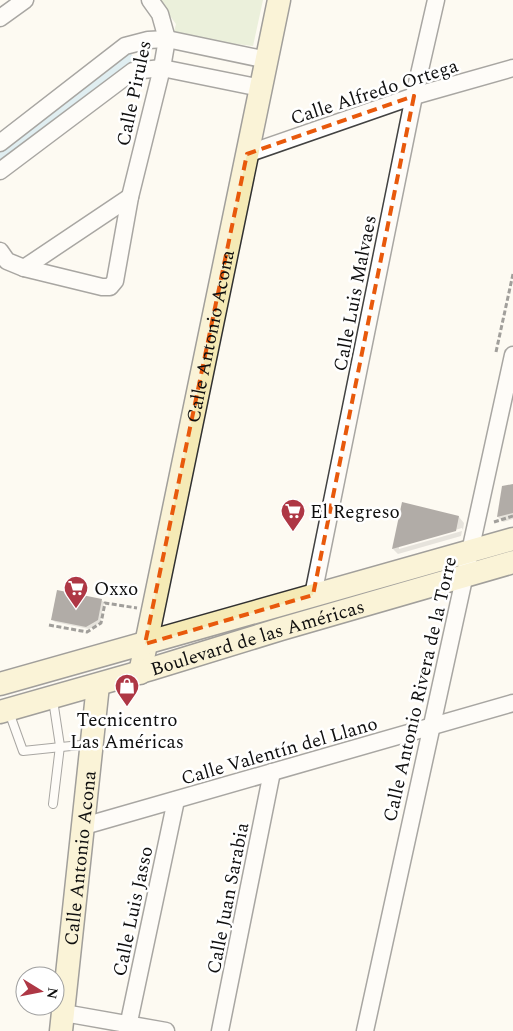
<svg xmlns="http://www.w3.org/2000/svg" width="513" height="1031" font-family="Spectral,serif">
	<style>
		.green { fill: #d5e4bf }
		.shadow { fill: #0003 }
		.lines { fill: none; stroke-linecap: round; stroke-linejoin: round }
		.canal { stroke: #bce0ef; stroke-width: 16 }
		.building { fill: #564f4c }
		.lane-casing { stroke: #424242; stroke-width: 10 }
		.street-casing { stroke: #424242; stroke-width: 19 }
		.secondary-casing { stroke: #313131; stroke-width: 25 }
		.path { stroke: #313131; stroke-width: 3; stroke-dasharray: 5 2.5; stroke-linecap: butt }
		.lane { stroke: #fff; stroke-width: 8 }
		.street { stroke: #fff; stroke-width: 16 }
		.secondary { stroke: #f5eab5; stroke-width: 22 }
		.marked { fill: none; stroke: #e8590c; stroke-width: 4; stroke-dasharray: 10 6; stroke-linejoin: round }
		.labels { text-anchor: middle; stroke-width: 5; stroke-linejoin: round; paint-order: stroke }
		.street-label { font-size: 19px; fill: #0f0f0f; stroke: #fff }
		.poi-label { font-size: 19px; fill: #0f0f0f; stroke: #fff; text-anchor: start }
	</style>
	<rect width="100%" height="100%" fill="#fdfaf2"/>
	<polygon class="green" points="158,0 263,0 253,46 176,37 174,32 176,24"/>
	<g class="shadow">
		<polygon points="513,485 513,519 503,522 498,517 503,487"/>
		<polygon points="403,503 459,517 464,523 463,530 462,528 399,546 399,549 462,531 461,536 398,554 393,549"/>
		<polygon points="101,600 104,602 100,623 89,629 55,622 52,619"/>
	</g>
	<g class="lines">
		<polyline class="canal" points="0,154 127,61"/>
	</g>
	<g class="building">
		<polygon points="513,484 513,513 497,517 502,486"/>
		<polygon points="402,502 459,516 456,531 392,549"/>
		<polygon points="57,590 102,599 98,620 86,627 51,620"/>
	</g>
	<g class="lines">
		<defs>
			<g id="lane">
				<polyline points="9,712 23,751 90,744"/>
				<polyline points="53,804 60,746 53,700"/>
			</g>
			<g id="street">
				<polyline points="0,18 25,0"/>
				<polyline points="0,143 125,46 148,40 167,39 267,60"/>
				<polyline points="247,154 414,96 513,68"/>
				<polyline points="0,171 133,71 162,68 261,88"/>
				<polyline points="0,251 7,261 24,268 102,287 110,287 115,281 130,197 162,68 167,39 160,14 150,0"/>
				<polyline points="24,268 130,197"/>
				<polyline points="313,595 414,96 436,0"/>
				<polyline points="84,826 513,703"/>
				<polyline points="64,1013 166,1031"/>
				<polyline points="127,1031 176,800"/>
				<polyline points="220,1031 272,772"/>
				<polyline points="365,1031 513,355"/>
			</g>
			<g id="secondary">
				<path id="s1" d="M 140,673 L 279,0"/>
				<polyline points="0,684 513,539"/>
				<path id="s2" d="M 0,712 L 151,669 L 281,629 L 513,562"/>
				<path id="s3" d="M 61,1031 L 98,685"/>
			</g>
		</defs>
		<use href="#lane" class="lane-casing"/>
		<use href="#street" class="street-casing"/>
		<use href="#secondary" class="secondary-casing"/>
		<g class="path">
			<polyline points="496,352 513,274"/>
			<polyline points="494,522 513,516"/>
			<polyline points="49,625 87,632 101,623 105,603 137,608"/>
		</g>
		<use href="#lane" class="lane"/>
		<use href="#street" class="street"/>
		<use href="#secondary" class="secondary"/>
	</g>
	<path d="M0 0H513V1031H0ZM 414,96 L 313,595 L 145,644 L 247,154 Z" fill="#fdfaf2" fill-opacity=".55" fill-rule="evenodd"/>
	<path class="marked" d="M 414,96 L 313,595 L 145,644 L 247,154 Z"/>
	<defs>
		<symbol id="supermarket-pin" viewBox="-11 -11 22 30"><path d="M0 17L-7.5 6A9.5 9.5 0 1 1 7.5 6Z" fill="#ae3745" stroke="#fff"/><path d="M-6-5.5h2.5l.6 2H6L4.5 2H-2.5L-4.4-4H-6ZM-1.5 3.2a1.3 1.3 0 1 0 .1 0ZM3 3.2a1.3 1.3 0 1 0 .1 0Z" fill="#fff"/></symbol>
		<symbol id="shop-pin" viewBox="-11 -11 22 30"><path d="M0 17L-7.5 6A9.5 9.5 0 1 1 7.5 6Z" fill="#ae3745" stroke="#fff"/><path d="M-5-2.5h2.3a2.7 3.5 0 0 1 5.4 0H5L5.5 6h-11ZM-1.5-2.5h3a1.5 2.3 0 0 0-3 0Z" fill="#fff"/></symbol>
	</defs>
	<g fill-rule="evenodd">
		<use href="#supermarket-pin" x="279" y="497" width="28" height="38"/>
		<use href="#supermarket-pin" x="62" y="574" width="28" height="38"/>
		<use href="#shop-pin" x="113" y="672" width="28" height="38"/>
	</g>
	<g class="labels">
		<g class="street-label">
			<text transform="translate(374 91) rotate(-18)" y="7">Calle Alfredo Ortega</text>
			<text transform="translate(133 93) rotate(-78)" y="7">Calle Pirules</text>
			<text transform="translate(354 293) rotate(-79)" y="7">Calle Luis Malvaes</text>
			<text dy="7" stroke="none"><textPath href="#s1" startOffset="344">Calle Antonio Acona</textPath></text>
			<text dy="7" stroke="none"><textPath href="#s2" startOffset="268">Boulevard de las Américas</textPath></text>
			<text transform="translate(419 689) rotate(-77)" y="7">Calle Antonio Rivera de la Torre</text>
			<text transform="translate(279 750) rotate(-16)" y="7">Calle Valentín del Llano</text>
			<text dy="7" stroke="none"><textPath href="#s3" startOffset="174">Calle Antonio Acona</textPath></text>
			<text transform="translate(227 898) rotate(-79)" y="7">Calle Juan Sarabia</text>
			<text transform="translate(132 911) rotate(-78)" y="7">Calle Luis Jasso</text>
		</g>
		<g class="poi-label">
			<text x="310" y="518">El Regreso</text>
			<text x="94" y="595">Oxxo</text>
			<text x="127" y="726" text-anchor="middle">Tecnicentro<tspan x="127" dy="22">Las Américas</tspan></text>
		</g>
	</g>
	<g transform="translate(40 991) rotate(100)"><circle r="24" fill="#ffffff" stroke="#9f9f9f"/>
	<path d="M0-4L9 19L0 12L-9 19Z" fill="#ae3745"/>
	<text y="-8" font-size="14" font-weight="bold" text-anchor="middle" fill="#0f0f0f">N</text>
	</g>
</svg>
